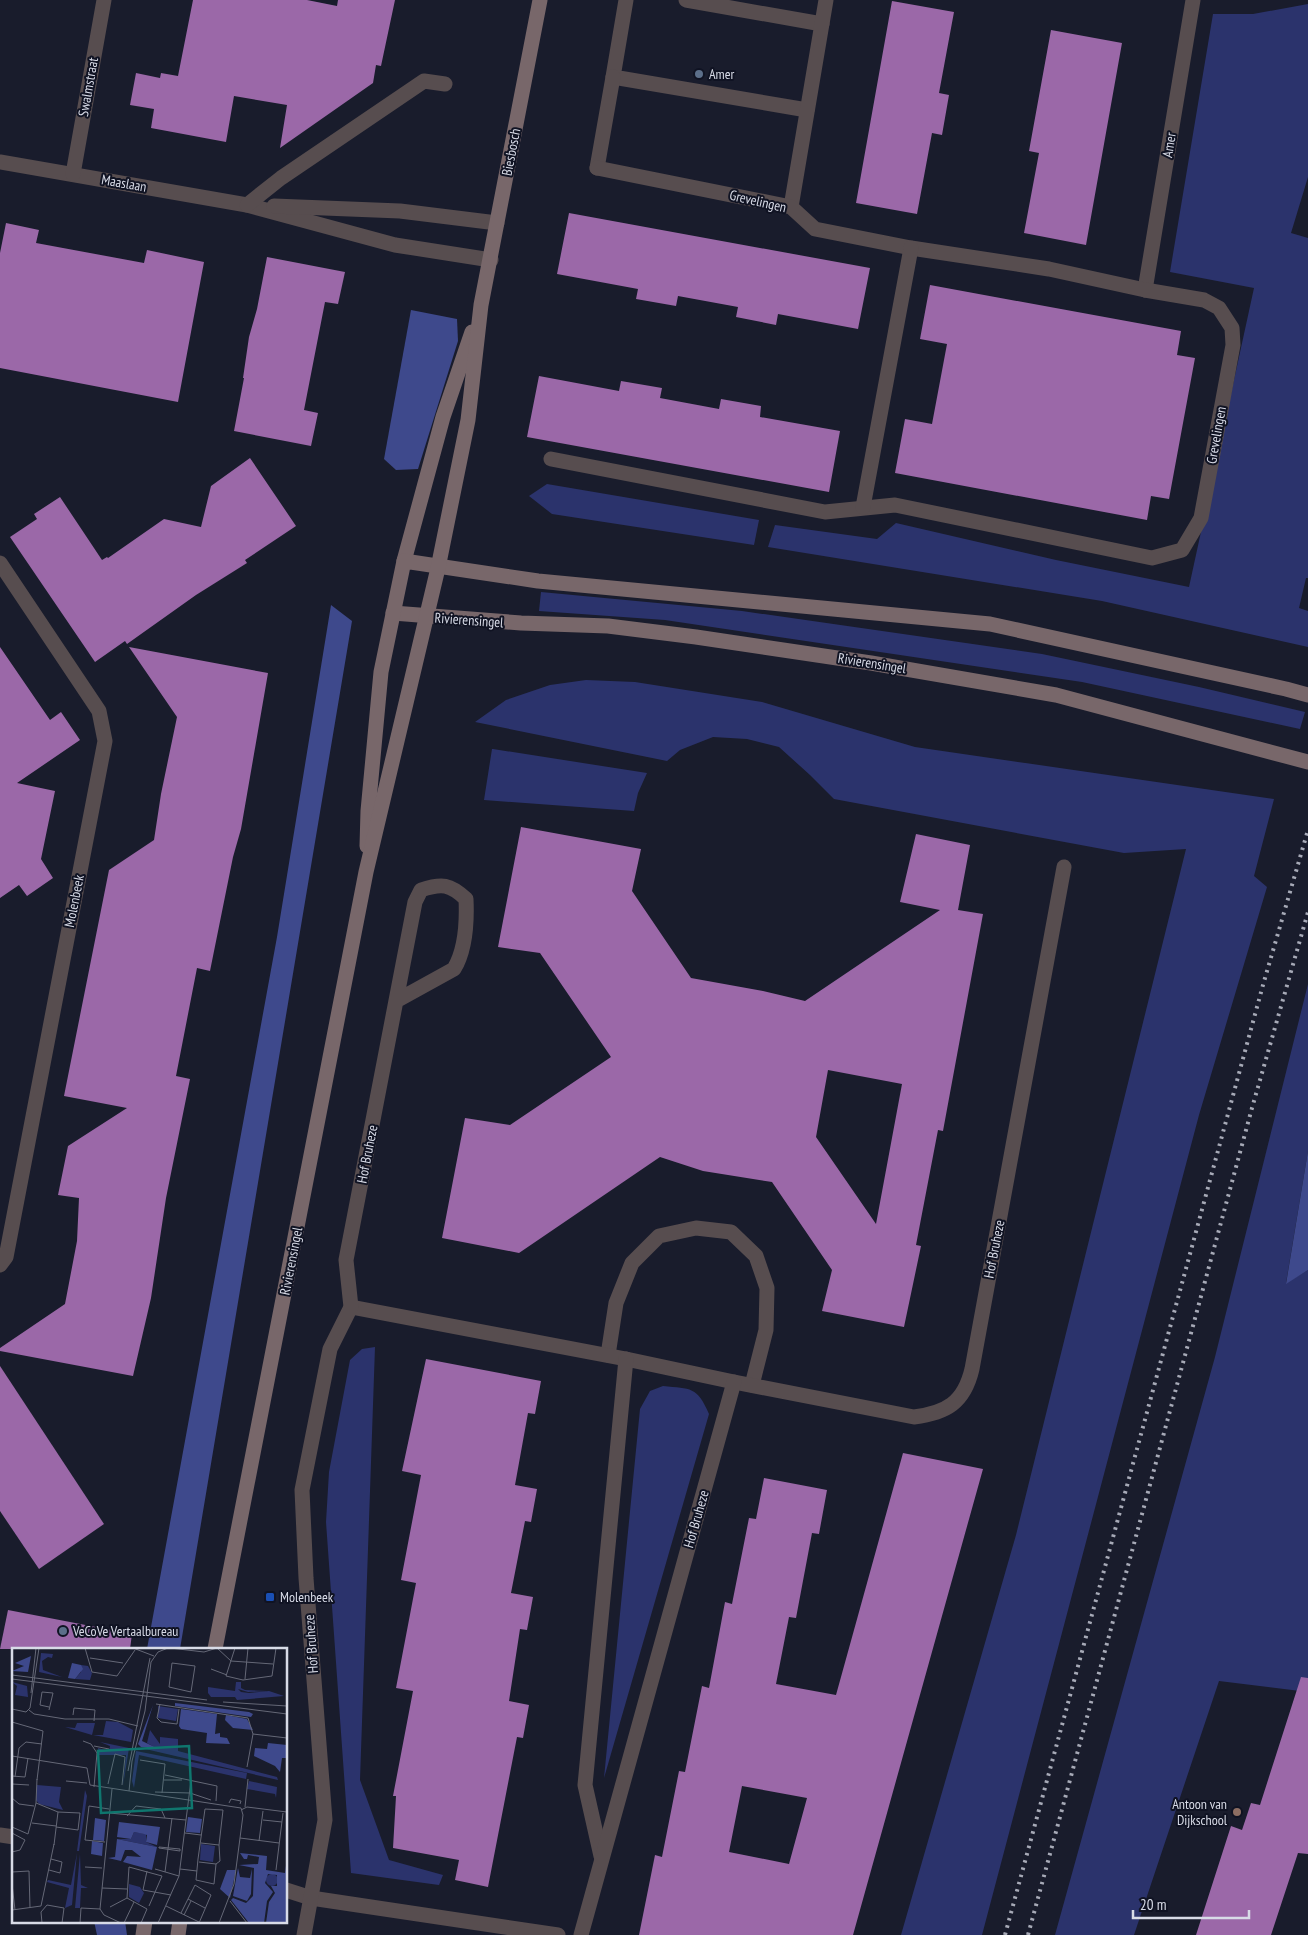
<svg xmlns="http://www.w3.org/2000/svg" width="1308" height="1935" font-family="'PT Sans Narrow',sans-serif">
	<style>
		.green { fill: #2b336c }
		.forest { fill: #3e498c }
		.building { fill: #9b68a8; fill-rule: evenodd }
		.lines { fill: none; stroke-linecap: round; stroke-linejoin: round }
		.lane { stroke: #574d4f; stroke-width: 15 }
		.street { stroke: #574d4f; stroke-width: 15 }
		.secondary { stroke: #78676a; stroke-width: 15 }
		.rail { stroke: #a7aab7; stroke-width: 4; stroke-dasharray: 2.5 5; stroke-linecap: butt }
		.service-dot { fill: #5c6f8a; stroke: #101323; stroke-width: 2 }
		.transit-dot { fill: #1a4fb4; stroke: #101323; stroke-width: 2 }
		.education-dot { fill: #8d6e63; stroke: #101323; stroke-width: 2 }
		.labels { text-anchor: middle; stroke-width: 4; stroke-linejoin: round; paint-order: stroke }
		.poi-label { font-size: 14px; fill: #d8dbe7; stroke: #101323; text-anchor: start }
		.street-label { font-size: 14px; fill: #d8dbe7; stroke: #101323 }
		.inset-road { fill: none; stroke: #656877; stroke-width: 1 }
		.view { fill: #0f766e; fill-opacity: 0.15; stroke: #0f766e; stroke-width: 2.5 }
		.inset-edge { fill: none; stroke: #d8dbe7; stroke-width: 2.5 }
	</style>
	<rect width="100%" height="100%" fill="#191c2c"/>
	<g class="green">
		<polygon points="1308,4 1308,177 1291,233 1308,238 1308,578 1306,578 1299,608 1308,611 1308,647 1102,601 768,547 775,525 877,539 896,523 1056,560 1189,587 1254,288 1170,272 1213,14 1253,14"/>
		<polygon points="547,484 759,520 754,545 552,514 529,496"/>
		<polygon points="541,592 742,611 1042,654 1199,687 1305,712 1300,729 1082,682 665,620 539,611"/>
		<polygon points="586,680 635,682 762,702 915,747 1274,799 1254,876 1267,887 1199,1115 982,1935 901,1935 1016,1535 1186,849 1124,853 834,799 810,775 779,747 747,739 713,737 680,750 667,761 475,722 506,700 550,685"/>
		<polygon points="492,749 493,749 647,773 638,793 634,811 484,800"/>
		<polygon points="1308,984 1308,1151 1286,1283 1308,1270 1308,1692 1219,1681 1134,1935 1055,1935 1215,1357"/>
		<polygon points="375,1347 360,1780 389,1860 443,1875 439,1885 351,1873 326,1522 329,1472 350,1360 362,1349"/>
		<path d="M 663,1386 C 691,1389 697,1386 709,1414 L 604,1778 L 640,1409 L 650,1391 Z"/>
	</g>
	<g class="forest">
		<polygon points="411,310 457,319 458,341 418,469 396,470 384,459"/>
		<polygon points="331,605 352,621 180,1649 147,1649 277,937"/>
		<polygon points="1308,1151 1308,1270 1286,1284"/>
		<polygon points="94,1921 125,1921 127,1935 97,1935"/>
	</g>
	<g class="building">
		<polygon points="193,0 307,0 337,6 338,0 395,0 381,66 376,65 373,83 280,148 287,105 234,96 226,142 151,128 154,109 130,105 136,73 160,78 161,73 178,76"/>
		<polygon points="892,1 954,12 939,93 949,95 942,135 932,133 917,214 856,203"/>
		<polygon points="1051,30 1122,43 1086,245 1024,233 1039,153 1029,151"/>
		<polygon points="569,213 870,268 858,329 778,314 776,325 736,317 738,307 678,296 676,306 636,299 638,289 557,274"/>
		<polygon points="6,223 39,230 36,243 144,263 147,250 204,262 178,402 0,368 0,253"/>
		<polygon points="267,257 345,272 338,304 325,302 304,410 318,413 311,446 234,431 244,378 243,378 249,337 257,309"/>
		<polygon points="930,285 1181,331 1177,355 1195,358 1169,499 1151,496 1147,520 895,473 905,419 932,424 947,344 920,339"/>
		<polygon points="539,376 619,391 621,381 662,388 660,398 719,409 721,399 761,406 760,417 840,431 829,492 527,437"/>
		<polygon points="250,458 296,526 245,560 247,563 196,595 127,644 125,641 95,662 10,537 37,519 34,514 60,497 102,560 107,557 108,558 164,519 201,527 211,486"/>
		<polygon points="0,647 50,720 61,712 80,740 17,783 55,791 41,859 53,878 27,896 19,885 0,898"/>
		<polygon points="129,647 268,673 241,829 233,857 210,971 197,968 176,1076 190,1079 166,1198 151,1298 133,1376 0,1351 0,1348 65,1304 77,1241 79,1198 58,1195 68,1146 127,1108 64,1096 109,870 154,840 161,794 177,717"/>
		<path d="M 521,827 L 641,849 L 632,891 L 691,978 L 763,991 L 805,1001 L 940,910 L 900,902 L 916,834 L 970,845 L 958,910 L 983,914 L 943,1131 L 938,1130 L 916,1245 L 921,1246 L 904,1327 L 822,1311 L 832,1270 L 772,1182 L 703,1171 L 660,1157 L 519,1253 L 442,1238 L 465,1118 L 510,1125 L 611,1057 L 540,953 L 498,947 ZM 828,1070 L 902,1084 L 876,1224 L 816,1137 Z"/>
		<polygon points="426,1359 541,1381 535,1414 528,1413 515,1485 537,1489 531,1522 525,1521 511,1593 533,1597 527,1630 520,1629 509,1701 529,1705 523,1738 517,1737 488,1887 455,1880 459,1860 393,1848 396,1796 393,1796 413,1691 396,1688 416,1583 401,1580 421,1475 402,1471"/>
		<polygon points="0,1366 104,1524 39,1569 0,1511"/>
		<path d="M 903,1453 L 983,1469 L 853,1935 L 639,1935 L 655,1855 L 662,1857 L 679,1771 L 685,1772 L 702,1686 L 709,1688 L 725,1602 L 732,1604 L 749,1518 L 756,1519 L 764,1478 L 827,1490 L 819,1534 L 812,1533 L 796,1618 L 789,1617 L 776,1684 L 836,1695 ZM 742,1786 L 807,1798 L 789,1864 L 729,1852 Z"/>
		<polygon points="8,1610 132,1634 130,1649 0,1649"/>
		<polygon points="1301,1677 1308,1678 1308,1854 1298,1853 1271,1935 1196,1935 1231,1826 1242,1830 1251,1803 1260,1805"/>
	</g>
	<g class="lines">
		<g class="lane">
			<polyline points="626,0 613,77 807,110"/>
			<polyline points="686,0 822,24"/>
			<polyline points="597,168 613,77"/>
			<polyline points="608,1355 616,1303 632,1263 659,1236 696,1228 731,1232 756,1256 767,1288 766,1330 752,1385"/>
		</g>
		<g class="street">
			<polyline points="0,162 247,205 395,245 491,260"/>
			<polyline points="73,174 104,0"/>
			<polyline points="247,205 281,178 424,81 445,84"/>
			<polyline points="274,206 400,211 497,223"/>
			<polyline points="791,207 826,0"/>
			<polyline points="1145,290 1193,0"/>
			<polyline points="551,459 825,512 895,505 1152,558 1182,550 1201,518 1233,345 1232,328 1219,308 1204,300 1145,290 1049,269 911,248 815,229 791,207 597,168"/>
			<polyline points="863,507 911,248"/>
			<polyline points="0,563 99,711 105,741 6,1257 0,1265"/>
			<path d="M 351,1307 L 626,1359 L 734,1382 L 914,1417 C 946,1413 964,1403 972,1369 L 1064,867"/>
			<polyline points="0,1835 14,1837"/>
			<polyline points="601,1856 585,1785 626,1359"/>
			<polyline points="286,1890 311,1898 558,1935"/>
			<path d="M 304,1935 L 325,1820 L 306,1578 L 302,1490 L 330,1349 L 351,1307 L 346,1260 L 415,902 L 421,890 C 442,883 450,884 466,899 C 467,921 466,949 454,969 L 396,1001"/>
			<polyline points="581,1935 734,1382"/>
		</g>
		<g class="secondary">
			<polyline points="404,561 443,417 472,332"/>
			<polyline points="393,613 521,623 608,626 696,637 871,663 1056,695 1308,762"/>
			<polyline points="367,846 368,811 381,672 404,561 538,581 990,624 1286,689 1308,695"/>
			<polyline points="215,1649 366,872 438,568 468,420 481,305 540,0"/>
			<polyline points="143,1935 145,1921"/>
			<polyline points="178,1935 180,1921"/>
		</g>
		<g class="rail">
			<polyline points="1005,1935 1263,985 1308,830"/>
			<polyline points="1028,1935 1252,1108 1308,912"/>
		</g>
	</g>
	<g class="service-dot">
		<circle cx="699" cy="74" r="5"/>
		<circle cx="63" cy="1631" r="5"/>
	</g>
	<rect class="transit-dot" x="265" y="1592" width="10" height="10" rx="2.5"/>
	<circle class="education-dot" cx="1237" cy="1812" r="5"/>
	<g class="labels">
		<g class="poi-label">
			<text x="709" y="79">Amer</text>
			<text x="280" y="1602">Molenbeek</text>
			<text x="73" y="1636">VeCoVe Vertaalbureau</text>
			<text x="1227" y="1809" text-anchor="end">Antoon van<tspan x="1227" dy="16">Dijkschool</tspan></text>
		</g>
		<g class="street-label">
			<text transform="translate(88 87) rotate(-80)" y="5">Swalmstraat</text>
			<text transform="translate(1169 145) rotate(-81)" y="5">Amer</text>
			<text transform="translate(511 152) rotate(-79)" y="5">Biesbosch</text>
			<text transform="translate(124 183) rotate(10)" y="5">Maaslaan</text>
			<text transform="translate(758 201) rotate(13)" y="5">Grevelingen</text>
			<text transform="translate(1216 435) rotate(-80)" y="5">Grevelingen</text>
			<text transform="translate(469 620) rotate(4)" y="5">Rivierensingel</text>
			<text transform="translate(872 663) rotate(9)" y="5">Rivierensingel</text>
			<text transform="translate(74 901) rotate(-79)" y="5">Molenbeek</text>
			<text transform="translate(367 1154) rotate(-79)" y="5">Hof Bruheze</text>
			<text transform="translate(994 1249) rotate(-79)" y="5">Hof Bruheze</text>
			<text transform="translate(291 1261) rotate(-79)" y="5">Rivierensingel</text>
			<text transform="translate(696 1519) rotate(-74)" y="5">Hof Bruheze</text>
			<text transform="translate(311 1644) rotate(-94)" y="5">Hof Bruheze</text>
		</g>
	</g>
	<g transform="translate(12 1648)">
		<rect width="275" height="275" fill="#191c2c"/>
		<path d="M 29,5 L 41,6 L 40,10 L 36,9 L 30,13 L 31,22 L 50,29 L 27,24 ZM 69,17 L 76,18 L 80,25 L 78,32 L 63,31 L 69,24 ZM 0,34 L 15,38 L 16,49 L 3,47 L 5,38 ZM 224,34 L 229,34 L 229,40 L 233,42 L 255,43 L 236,44 L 226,41 L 229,44 L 237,45 L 257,43 L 272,48 L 225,52 L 223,49 L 199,49 L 196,45 L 196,39 L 223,43 ZM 146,58 L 166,61 L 164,73 L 146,70 ZM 94,73 L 106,74 L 121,82 L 119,94 L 81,87 L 91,87 ZM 65,75 L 83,75 L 80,87 L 53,79 L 63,80 ZM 138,82 L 148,96 L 148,89 L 166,91 L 166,103 L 265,129 L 266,132 L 129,100 L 146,101 L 135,95 ZM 88,94 L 117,100 L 111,138 L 114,107 L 87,107 L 86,100 L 97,103 L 98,98 ZM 124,103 L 235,125 L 234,131 L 127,107 L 122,140 L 120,133 ZM 237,133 L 265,139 L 264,150 L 263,146 L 235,141 ZM 25,137 L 49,139 L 47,154 L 51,162 L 27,156 L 24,152 ZM 73,142 L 75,148 L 67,203 L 65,203 ZM 122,184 L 134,186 L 134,194 L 145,199 L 105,191 L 119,191 ZM 189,196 L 203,198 L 201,214 L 188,212 ZM 65,205 L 60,257 L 53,260 L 57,240 L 35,234 L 36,232 L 59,237 ZM 68,206 L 69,237 L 76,240 L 69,240 L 68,260 L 63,260 ZM254 232a6 6 0 1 1 12 0a6 6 0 1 1-12 0ZM 117,236 L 128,239 L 132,245 L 127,255 L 117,249 Z" fill="#2b336c"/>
		<path d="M 19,8 L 16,24 L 0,23 L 12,18 L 3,15 ZM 60,15 L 69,17 L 71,21 L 63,31 L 56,30 ZM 163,55 L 237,64 L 241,66 L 239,69 L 163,58 ZM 141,57 L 130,93 L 147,101 L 129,99 L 126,96 ZM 169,61 L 205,66 L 203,86 L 208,85 L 208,89 L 215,90 L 218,96 L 194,95 L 195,85 L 169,81 L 167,78 ZM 214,67 L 235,71 L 241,82 L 221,80 L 213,72 ZM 256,95 L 275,97 L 275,110 L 270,110 L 268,124 L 263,118 L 242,108 L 243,100 L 255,101 ZM 176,169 L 190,171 L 188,185 L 174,184 ZM 83,170 L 94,172 L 92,193 L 81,192 ZM 107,174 L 148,179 L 145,197 L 134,194 L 135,187 L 132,186 L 122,184 L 119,191 L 105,189 ZM 105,191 L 145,199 L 140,222 L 111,214 L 115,208 L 129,209 L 120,202 L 113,202 L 109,213 L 96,210 L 103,209 ZM 80,193 L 91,195 L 90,208 L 79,206 ZM 228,205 L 255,208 L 254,222 L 273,225 L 275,210 L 275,275 L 254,275 L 257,254 L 263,245 L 259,238 L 265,238 L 265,227 L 256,226 L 253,235 L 261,244 L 255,253 L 252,275 L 237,275 L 219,252 L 221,250 L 234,255 L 241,248 L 242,220 L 227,217 L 246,216 L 247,209 L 236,207 L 235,211 L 232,211 ZM 226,220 L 228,229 L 238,230 L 240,221 L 239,246 L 235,253 L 221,248 ZM 215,222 L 224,222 L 218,250 L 208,241 Z" fill="#3e498c"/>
		<path class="inset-road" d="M 25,0 L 55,0M 73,0 L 80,24 L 105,28 L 123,2M 121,0 L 142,8M 158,0 L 192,4 L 205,0M 205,0 L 219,13 L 261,16M 223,0 L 214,28 L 231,32 L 260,28 L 264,0M 78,10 L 111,15M 160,15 L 183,18 L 179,44 L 157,39 ZM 199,21 L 215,27M 0,27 L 195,52M 0,31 L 275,66M 233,31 L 236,0M 19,45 L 24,0M 211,54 L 275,58M 144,56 L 236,70 L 241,86 L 235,119M 148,56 L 145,70 L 149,74 L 165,76 L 167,61M 0,61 L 14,64 L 18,60 L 27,0M 17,62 L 22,66 L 53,71 L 97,71 L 126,78M 37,62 L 41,45 L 30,44 L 28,57 L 37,59M 61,67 L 62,60 L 83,62 L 82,73M 0,74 L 31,83 L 25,132M 241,86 L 275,90M 71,93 L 79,96 L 85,105 L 82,139M 82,98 L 97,101M 0,108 L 75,120 L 78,137 L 229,160 L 231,167 L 222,236 L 207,275M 128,112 L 153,116 L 150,145M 116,123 L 138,10M 153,127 L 205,138 L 204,153M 0,128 L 13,129 L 16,110M 3,129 L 7,100 L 14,94 L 30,96M 25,131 L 24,155 L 46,164 L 42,197M 152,132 L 170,132M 54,133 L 75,135M 0,136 L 17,137M 96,136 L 103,106 L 113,109 L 110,137M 100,141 L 88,261 L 92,267 L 109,275M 117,143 L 120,113 L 133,63 L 139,14 L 146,4 L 156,0M 143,144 L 178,145 L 199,152M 0,150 L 7,156 L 22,158M 217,155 L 219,151 L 229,153 L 228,156M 233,159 L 236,131M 229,162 L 235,159 L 275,164M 97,165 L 174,172M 115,168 L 124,158 L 149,161 L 153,170M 251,172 L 270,174M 20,175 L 44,178M 0,179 L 16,186 L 24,155M 44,179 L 66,182 L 68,165 L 46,164M 0,185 L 13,192 L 8,202 L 0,204M 173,185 L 189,187M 228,190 L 267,195M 247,193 L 251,163M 93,194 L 73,192 L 77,158 L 97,161M 147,199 L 168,201 L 168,203 L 147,200 ZM 187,214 L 204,216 L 202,236 L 184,232 L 186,211 L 193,161 L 211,162 L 207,197 L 189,195M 204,216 L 208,213 L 207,197M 73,219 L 90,220M 143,221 L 167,228M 168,221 L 185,223M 37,222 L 48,225 L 50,214 L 39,211M 264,222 L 271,165M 135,223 L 131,242 L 159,247M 0,224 L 17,223 L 18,260M 153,224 L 160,170M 0,236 L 3,262M 90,240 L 115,241M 176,251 L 193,260M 218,253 L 235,275M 154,258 L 187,274M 98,259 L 115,250M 0,262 L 29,258 L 42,196M 169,265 L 183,237 L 199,247 L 187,275M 172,267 L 179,253M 30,275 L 29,264 L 35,257 L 52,260 L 50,275M 68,275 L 69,260 L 88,261M 112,275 L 122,254M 129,275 L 135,261 L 115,250 L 117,219 L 150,228 L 137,258M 146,275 L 167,228 L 179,132"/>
		<path class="view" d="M 177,98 L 180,160 L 89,165 L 86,103 Z"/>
		<rect width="275" height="275" class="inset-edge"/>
	</g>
	<path d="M1133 1910v8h116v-8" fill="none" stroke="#d8dbe7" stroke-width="2.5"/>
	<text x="1140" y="1910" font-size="15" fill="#d8dbe7" stroke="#101323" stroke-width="4" paint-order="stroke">20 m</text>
</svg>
